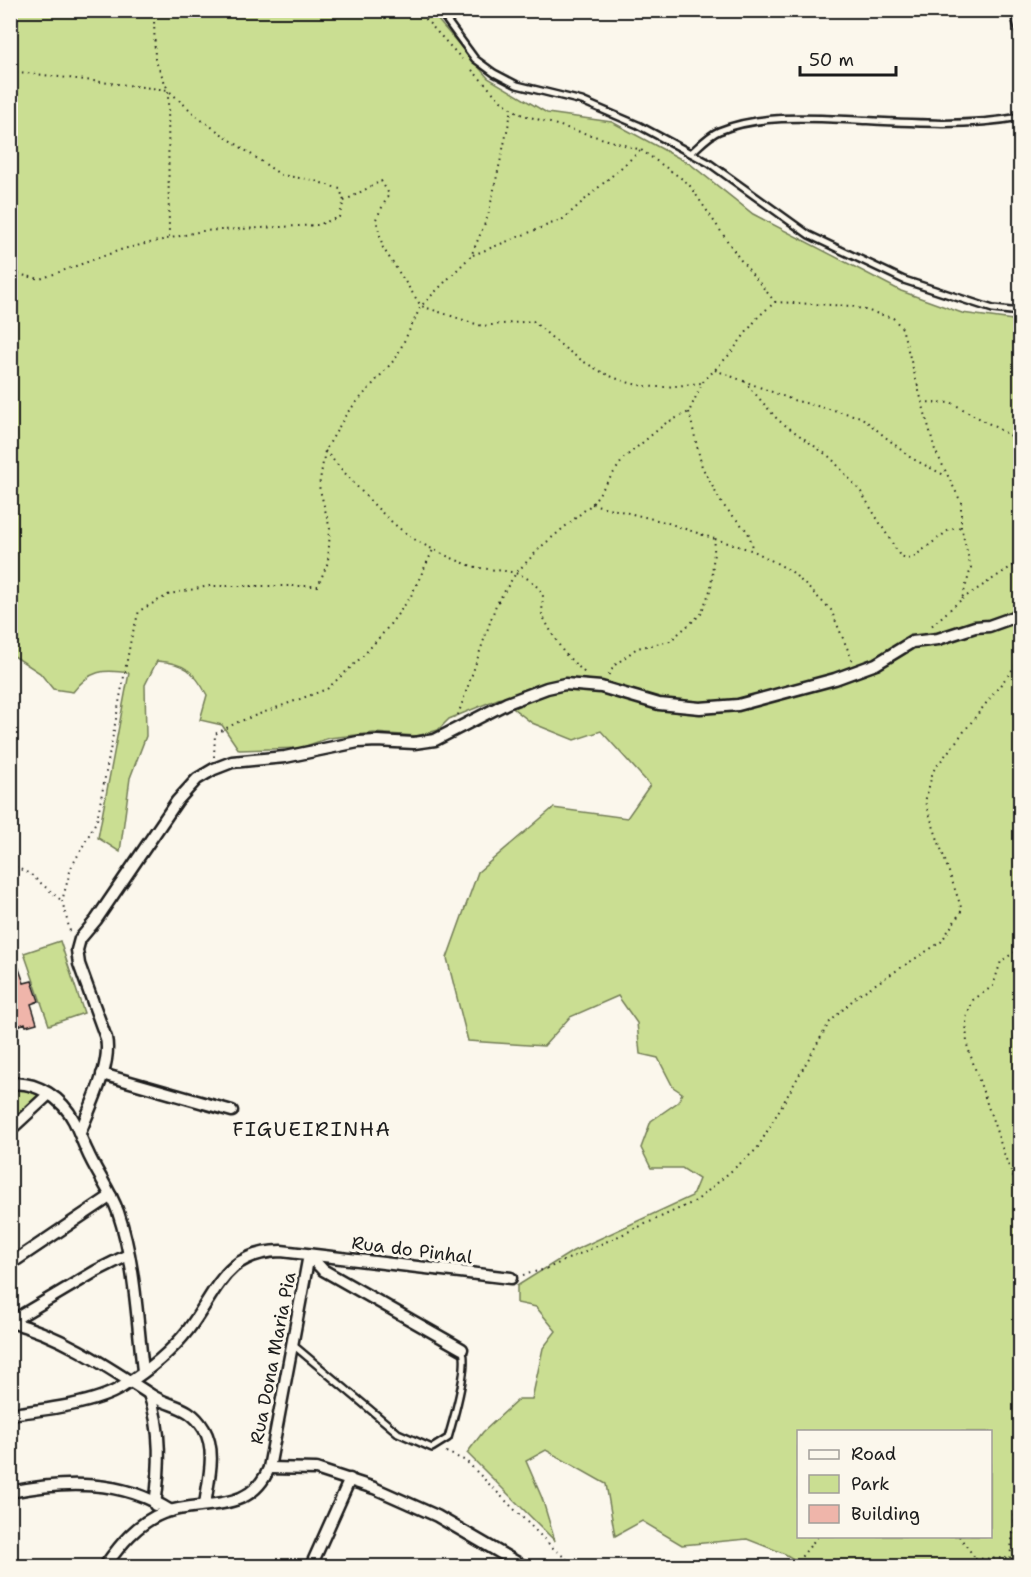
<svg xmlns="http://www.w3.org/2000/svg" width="1031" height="1577" font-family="'Shantell Sans',sans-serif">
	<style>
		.green { fill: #cade92; stroke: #737d57; stroke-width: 1.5; fill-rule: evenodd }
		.building { fill: #efb5aa; stroke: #1c1c1c; stroke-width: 1.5 }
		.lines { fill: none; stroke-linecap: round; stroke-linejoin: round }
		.lane-casing { stroke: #1c1c1c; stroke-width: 10 }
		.street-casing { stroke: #1c1c1c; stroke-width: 15 }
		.path { stroke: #1c1c1c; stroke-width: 2; stroke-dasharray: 1.5 4.5; stroke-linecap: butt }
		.lane { stroke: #fbf7ec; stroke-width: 5 }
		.street { stroke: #fbf7ec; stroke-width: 10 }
		.labels { text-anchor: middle; stroke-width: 6; stroke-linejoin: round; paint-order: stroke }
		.street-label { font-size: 18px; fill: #1c1c1c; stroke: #fbf7ec }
		.neighbourhood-label { font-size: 20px; letter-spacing: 1.5px; fill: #1c1c1c; stroke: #fbf7ec }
	</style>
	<rect width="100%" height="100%" fill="#fbf7ec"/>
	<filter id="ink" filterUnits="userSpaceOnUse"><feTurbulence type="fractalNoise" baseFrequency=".0167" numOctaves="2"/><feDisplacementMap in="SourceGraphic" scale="12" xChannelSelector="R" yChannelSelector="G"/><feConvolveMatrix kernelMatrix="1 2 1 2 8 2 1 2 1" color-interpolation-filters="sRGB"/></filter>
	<g filter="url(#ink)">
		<g class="green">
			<path d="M 10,11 L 430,11 L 488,78 L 547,113 L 612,122 L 690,164 L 753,214 L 901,291 L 962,313 L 1020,321 L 1020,1566 L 805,1566 L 785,1554 L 747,1539 L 682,1545 L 642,1521 L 615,1536 L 606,1484 L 546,1450 L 526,1461 L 542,1498 L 555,1541 L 467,1453 L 483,1432 L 519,1399 L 532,1399 L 543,1348 L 556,1331 L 536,1307 L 517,1303 L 517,1286 L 573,1251 L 692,1196 L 699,1179 L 682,1168 L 651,1168 L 641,1148 L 651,1121 L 678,1102 L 682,1093 L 673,1087 L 658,1058 L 640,1054 L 637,1023 L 618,996 L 570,1017 L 544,1046 L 468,1041 L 447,958 L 478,872 L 553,808 L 627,818 L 650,785 L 601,731 L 574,740 L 532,723 L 500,698 L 449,719 L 438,730 L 417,736 L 374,733 L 329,738 L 300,748 L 239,750 L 222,725 L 200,720 L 207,695 C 194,671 185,663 157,661 L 145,685 L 146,736 L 130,778 L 120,852 L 98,838 L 129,673 C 103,669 90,670 73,692 L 53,689 L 40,673 L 11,654 ZM 798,1432 L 990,1432 L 990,1536 L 798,1536 Z"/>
			<polygon points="60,941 84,1013 49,1025 24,953"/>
			<polygon points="10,1087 49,1094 10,1128"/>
		</g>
		<polygon class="building" points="10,949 12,949 24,983 32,981 39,1001 31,1004 37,1023 26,1026 25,1023 16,1027 10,1011"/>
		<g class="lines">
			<defs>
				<g id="lane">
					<polyline points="439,10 475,59 494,73 517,85 582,101 638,125 709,163 809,235 904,280 993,309 1020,312"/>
					<polyline points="1013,10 1020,35"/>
					<path d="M 691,153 C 699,146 709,135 719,131 C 761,114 812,118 856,120 C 911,123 966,127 1020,117"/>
					<path d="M 292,1344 L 398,1433 L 432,1448 L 448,1438 C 453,1421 470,1363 462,1349"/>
				</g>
				<g id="street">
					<polyline points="102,1074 232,1111"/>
					<path d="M 10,1084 C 36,1080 63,1099 74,1121 C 79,1131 82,1141 87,1151 C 96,1172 110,1190 118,1212 C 135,1262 137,1319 143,1371"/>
					<polyline points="10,1130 49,1094"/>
					<path d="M 80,1133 C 90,1106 112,1065 106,1038 L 79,964 L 77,950 L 80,939 L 96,920 L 177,801 L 197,779 L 214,769 L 232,762 L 285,757 L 358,742 L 377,741 L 414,743 L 435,740 L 507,703 L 547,688 L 565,684 L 601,687 L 659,704 L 700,708 L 738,705 L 835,679 L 876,664 L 912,642 L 938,639 L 975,627 L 989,626 L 1020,615"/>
					<polyline points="309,1255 323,1270 462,1349"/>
					<polyline points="10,1264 111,1196"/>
					<path d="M 10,1322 C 61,1335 108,1367 151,1395 C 171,1408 189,1404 204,1429 C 217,1451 208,1481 205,1505"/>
					<polyline points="10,1322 96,1271 128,1255"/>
					<path d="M 149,1394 C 162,1430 160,1468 155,1505"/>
					<path d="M 10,1414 C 42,1410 96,1404 122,1387 C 146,1372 171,1352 188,1330 C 217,1292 224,1252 281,1251 L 511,1278"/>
					<polyline points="269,1468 316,1469 374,1488 437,1516 523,1566"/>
					<path d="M 10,1492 C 65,1481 122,1479 171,1511"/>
					<path d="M 105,1566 C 120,1545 137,1523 163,1513 C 202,1499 250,1515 269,1468 L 309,1255"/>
					<polyline points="311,1566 350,1479"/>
				</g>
			</defs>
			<use href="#lane" class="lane-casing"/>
			<use href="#street" class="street-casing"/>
			<g class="path">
				<polyline points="155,10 154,18 155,59 168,90 169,239"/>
				<polyline points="417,10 462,59"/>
				<polyline points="472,70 501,101 520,114 641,150 688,183 739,258 775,302"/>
				<polyline points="10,71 168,90 200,119 281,175 312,180 340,189 344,201 339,217 318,225 202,231 123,249 40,279 17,274 10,269"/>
				<path d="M 344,201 L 381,181 L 389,194 L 376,219 L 383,248 L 421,306 L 482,326 L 533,321 C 568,353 610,387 660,387 C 674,387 688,384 702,383"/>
				<polyline points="473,255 563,219 641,150"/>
				<polyline points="715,370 793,400 861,417 911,458 946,476"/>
				<polyline points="744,381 778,420 831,458 861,492 900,556 911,559 949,530 961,527"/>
				<polyline points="922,402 952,403 1020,441"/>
				<polyline points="689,412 702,467 722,504 748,532 754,550"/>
				<path d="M 325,451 C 350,478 384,520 414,539 C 431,549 450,558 469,565 C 500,575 520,563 543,594 L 542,615 L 553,635 L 564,653 L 587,675"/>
				<polyline points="592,504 665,522 715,539 711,588 701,614 670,641 637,648 615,665 607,677"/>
				<polyline points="715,539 754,551 791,571 831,610 853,662"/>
				<polyline points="962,599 1014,565 1020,558"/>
				<polyline points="458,715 496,605 516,573 542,546 592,504 624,458 666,423 689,412 702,383 730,354 758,317 775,302 851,306 893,318 902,328 935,450 961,502 961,527 971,568 962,599 929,628"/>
				<polyline points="214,757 215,734 238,722 327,689 362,657 385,631 410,598 433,550"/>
				<polyline points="10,864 30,874 62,901"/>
				<polyline points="70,931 62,901 71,868 97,820 131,639 139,611 170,594 209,586 318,586 328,562 330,529 319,486 325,451 347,413 396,358 421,306 471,256 488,216 512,109"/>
				<polyline points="1020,949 1001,961 993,986 973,1000 966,1018 967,1045 1007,1162 1020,1191"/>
				<polyline points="523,1275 546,1269 696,1201 757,1149 829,1023 857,996 941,942 962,910 925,802 933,771 1020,660"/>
				<polyline points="446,1452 466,1461 554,1549 575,1566"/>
				<polyline points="959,1536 981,1566"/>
				<polyline points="1010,1558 1015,1515 1020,1509"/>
				<polyline points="975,1559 1010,1558 1020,1562"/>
				<polyline points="794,1566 818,1536"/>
			</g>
			<use href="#lane" class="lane"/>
			<use href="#street" class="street"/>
		</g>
	</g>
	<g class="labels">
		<g class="street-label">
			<text transform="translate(412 1250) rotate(7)" y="6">Rua do Pinhal</text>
			<text transform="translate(273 1358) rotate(-79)" y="6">Rua Dona Maria Pia</text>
		</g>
		<g class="neighbourhood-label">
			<text x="312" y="1136">FIGUEIRINHA</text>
		</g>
	</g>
	<rect width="1031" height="1577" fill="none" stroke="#fbf7ec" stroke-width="36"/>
	<rect x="18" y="18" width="995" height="1541" fill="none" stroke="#1c1c1c" stroke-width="2" filter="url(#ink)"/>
	<rect x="797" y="1430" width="195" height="108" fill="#fbf7ec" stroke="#a29f99" stroke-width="1.5"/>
	<rect x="809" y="1450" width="30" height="9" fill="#fbf7ec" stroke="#a29f99" stroke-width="1.5"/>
	<text x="851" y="1460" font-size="18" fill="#1c1c1c">Road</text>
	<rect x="809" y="1475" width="30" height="18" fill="#cade92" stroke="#a29f99" stroke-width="1.5"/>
	<text x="851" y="1490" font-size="18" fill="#1c1c1c">Park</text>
	<rect x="809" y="1505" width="30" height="18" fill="#efb5aa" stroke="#a29f99" stroke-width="1.5"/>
	<text x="851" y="1520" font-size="18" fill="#1c1c1c">Building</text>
	<path d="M800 66v9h96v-9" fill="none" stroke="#1c1c1c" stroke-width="3"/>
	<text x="809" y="66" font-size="18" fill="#1c1c1c" stroke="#fbf7ec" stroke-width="4.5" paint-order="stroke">50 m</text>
</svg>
